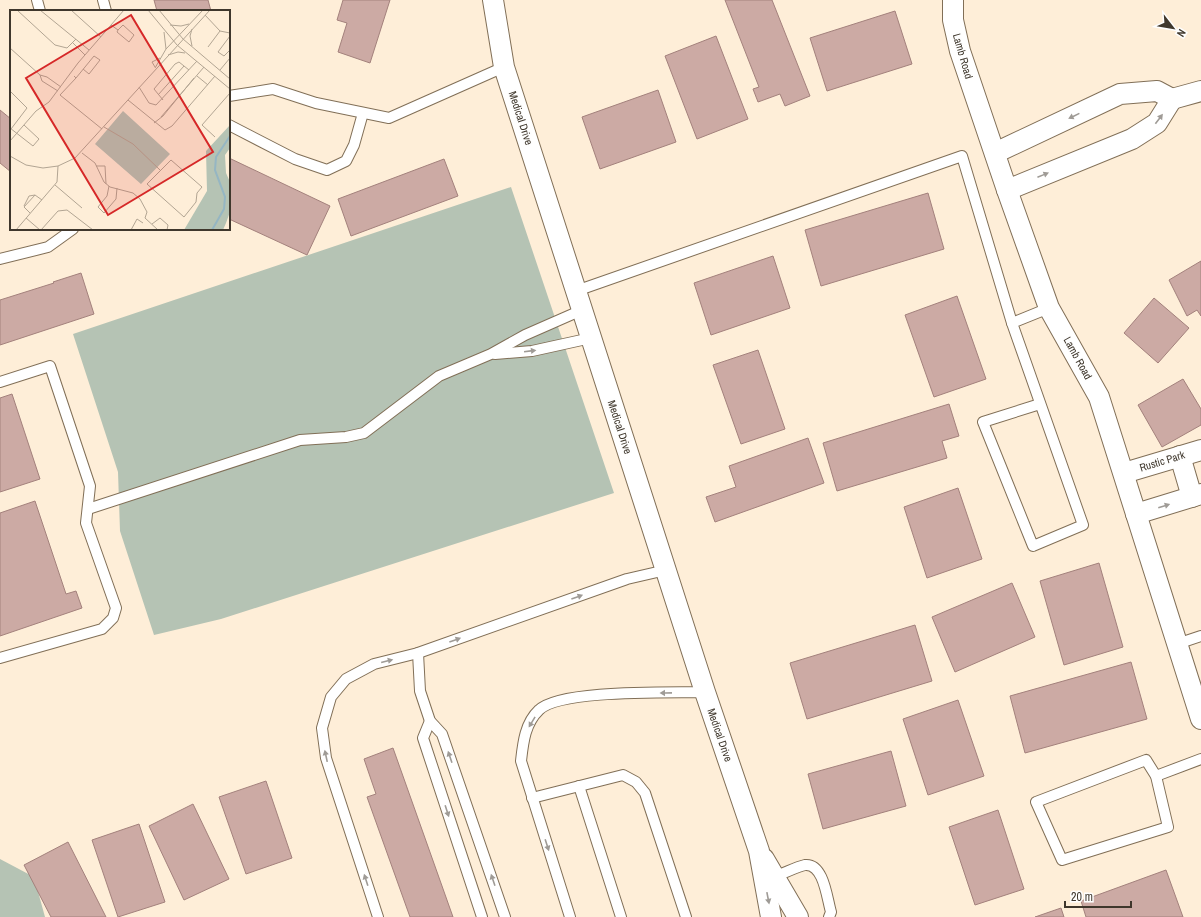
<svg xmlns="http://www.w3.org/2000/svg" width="1201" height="917" font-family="'Archivo Narrow',sans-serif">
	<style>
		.green { fill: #b5c3b4 }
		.building { fill: #ccaaa4; stroke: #a3817c }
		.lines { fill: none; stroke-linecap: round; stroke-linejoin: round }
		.service-casing { stroke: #816f57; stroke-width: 12 }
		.minor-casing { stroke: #816f57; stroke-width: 22 }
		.service { stroke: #fff; stroke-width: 10 }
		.minor { stroke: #fff; stroke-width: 20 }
		.oneway { fill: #9f9b96 }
		.labels { text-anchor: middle; stroke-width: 4; stroke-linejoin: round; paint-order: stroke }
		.street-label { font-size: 11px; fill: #3f372c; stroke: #fefefe }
		.inset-river { fill: none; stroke: #95b6c3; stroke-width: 2 }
		.inset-road { fill: none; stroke: #b2a593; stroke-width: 1 }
		.view { fill: #d62828; fill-opacity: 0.15; stroke: #d62828; stroke-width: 2 }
		.inset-edge { fill: none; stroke: #3f372c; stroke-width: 2 }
	</style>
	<rect width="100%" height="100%" fill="#feeed8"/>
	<g class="green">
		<polygon points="511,187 614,493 221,619 154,635 120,531 118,472 73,334"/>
		<polygon points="0,859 34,877 45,917 0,917"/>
	</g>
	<g class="building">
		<polygon points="154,0 208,0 211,11 157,11"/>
		<polygon points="343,0 390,0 370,63 338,52 347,23 337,20"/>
		<polygon points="725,0 772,0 810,96 785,106 780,94 758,102 753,89 759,87"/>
		<polygon points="895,11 912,64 827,91 810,38"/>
		<polygon points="716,36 748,119 697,139 665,56"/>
		<polygon points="658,90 676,142 600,169 582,117"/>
		<polygon points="0,110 11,119 11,172 0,163"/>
		<polygon points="229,158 330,206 307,255 229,219"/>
		<polygon points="444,159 458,196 351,236 338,199"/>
		<polygon points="928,193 944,249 821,286 805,230"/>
		<polygon points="773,256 790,308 711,335 694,283"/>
		<polygon points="1201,261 1201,316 1197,310 1187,316 1169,280"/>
		<polygon points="81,273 94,314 0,345 0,300 54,283 53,282"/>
		<polygon points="957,296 986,379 934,397 905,315"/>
		<polygon points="1154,298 1189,328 1158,363 1124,333"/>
		<polygon points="758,350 785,429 741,444 713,365"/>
		<polygon points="1183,379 1201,409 1201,425 1162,447 1138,405"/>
		<polygon points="12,394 40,479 0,492 0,398"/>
		<polygon points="949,404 959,436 942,441 947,458 837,491 823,443"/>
		<polygon points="808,438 824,483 715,522 706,497 736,487 729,466"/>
		<polygon points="958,488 982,559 927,578 904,507"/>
		<polygon points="35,501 66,594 76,591 82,608 0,636 0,513"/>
		<polygon points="1099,563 1123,647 1064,665 1040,581"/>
		<polygon points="1012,583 1035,637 955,672 932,617"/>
		<polygon points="915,625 932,681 807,719 790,663"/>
		<polygon points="1131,662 1147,719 1025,753 1010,696"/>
		<polygon points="958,700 984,776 928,795 903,719"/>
		<polygon points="393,748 453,917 410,917 367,797 376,794 364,759"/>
		<polygon points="891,751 906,806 823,829 808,774"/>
		<polygon points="266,781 292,858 246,874 219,797"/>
		<polygon points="193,804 229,879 184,900 149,826"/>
		<polygon points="998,810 1024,889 975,905 949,827"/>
		<polygon points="139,824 165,902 118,917 92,840"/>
		<polygon points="68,842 106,917 51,917 24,865"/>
		<polygon points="1166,870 1183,917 1086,917 1081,901"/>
		<polygon points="1061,908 1064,917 1035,917"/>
	</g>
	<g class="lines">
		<defs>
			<g id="service">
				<polyline points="37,0 40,11"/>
				<polyline points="103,0 106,11"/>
				<polyline points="229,96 273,89 316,103 389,118 504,67"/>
				<polyline points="229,125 295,159 327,170 346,161 354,145 363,113"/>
				<polyline points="0,259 48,247 73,229"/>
				<polyline points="576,291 962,156 1012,323"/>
				<polyline points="495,354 532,351 591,338"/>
				<polyline points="0,382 50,366 90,486 86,523 116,608 113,618 102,629 0,658"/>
				<polyline points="1040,404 983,422 1033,546 1083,525 1012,323 1049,308"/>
				<polyline points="88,509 300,440 346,437 364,433 439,376 491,354 525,335 582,310"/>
				<polyline points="1177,644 1201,636"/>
				<polyline points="418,653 420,691 430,721 442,734 505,917"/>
				<polyline points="430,721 423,738 482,917"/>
				<polygon points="1146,760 1156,776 1168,827 1062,860 1036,802"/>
				<polyline points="1156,776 1201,759"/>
				<polyline points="579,786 621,917"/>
				<polyline points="532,798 623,775 636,782 645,793 686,917"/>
				<path d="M 776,876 C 785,873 796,867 805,865 C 824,863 827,899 831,912 L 829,917"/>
				<polyline points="378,917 326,758 322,728 331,697 346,679 374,664 418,653 627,579 666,570"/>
				<path d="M 570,917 L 521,761 C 523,743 525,723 539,710 C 560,689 672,693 705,692"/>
			</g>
			<g id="minor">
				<polyline points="493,0 504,67 705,692 759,851 771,917"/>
				<polyline points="953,0 953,20 960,51 1007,190 1049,308 1099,397 1201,719"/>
				<polyline points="1172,99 1201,91"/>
				<polyline points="995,153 1120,94 1157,91 1172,99 1157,123 1132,139 1007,190"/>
				<polyline points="1180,456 1192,497"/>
				<polyline points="1124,473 1201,450"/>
				<polyline points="1136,514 1201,494"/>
				<polyline points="764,859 798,917"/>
			</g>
		</defs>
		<use href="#service" class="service-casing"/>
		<use href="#minor" class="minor-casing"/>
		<use href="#service" class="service"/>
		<use href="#minor" class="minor"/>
	</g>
	<defs><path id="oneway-solid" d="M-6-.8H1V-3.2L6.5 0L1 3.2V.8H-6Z"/></defs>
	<g class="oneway">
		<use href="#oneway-solid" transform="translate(1074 116) rotate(154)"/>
		<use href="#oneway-solid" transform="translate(1159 119) rotate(-53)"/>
		<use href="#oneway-solid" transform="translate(1043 175) rotate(-22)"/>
		<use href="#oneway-solid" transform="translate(530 351) rotate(-7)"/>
		<use href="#oneway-solid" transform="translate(1164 506) rotate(-17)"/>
		<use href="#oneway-solid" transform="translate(577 597) rotate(-20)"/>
		<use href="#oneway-solid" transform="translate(455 640) rotate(-20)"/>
		<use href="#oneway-solid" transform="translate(387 661) rotate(-14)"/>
		<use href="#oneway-solid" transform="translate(666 693) rotate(179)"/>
		<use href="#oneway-solid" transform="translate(532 722) rotate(121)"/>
		<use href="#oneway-solid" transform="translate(326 756) rotate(-102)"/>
		<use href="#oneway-solid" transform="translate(450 757) rotate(-109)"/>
		<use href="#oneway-solid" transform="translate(447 811) rotate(72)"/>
		<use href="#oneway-solid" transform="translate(547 845) rotate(72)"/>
		<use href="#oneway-solid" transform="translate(366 880) rotate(-108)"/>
		<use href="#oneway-solid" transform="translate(493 880) rotate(-109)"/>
		<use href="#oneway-solid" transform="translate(768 898) rotate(79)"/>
	</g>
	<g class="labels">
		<g class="street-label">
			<text transform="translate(963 56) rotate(74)" y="4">Lamb Road</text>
			<text transform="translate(521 118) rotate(72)" y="4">Medical Drive</text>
			<text transform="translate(1078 358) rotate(61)" y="4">Lamb Road</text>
			<text transform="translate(620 427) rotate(72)" y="4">Medical Drive</text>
			<text transform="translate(1162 461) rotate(-17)" y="4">Rustic Park</text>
			<text transform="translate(720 735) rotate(71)" y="4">Medical Drive</text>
		</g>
	</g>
	<g transform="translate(10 10)">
		<rect width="220" height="220" fill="#feeed8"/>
		<path d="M 113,101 L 160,144 L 131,174 L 85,134 ZM 220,115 L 220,138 L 215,145 L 216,163 L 220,172 L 220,202 L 216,213 L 213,220 L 174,220 L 197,181 L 196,141 Z" fill="#b5c3b4"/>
		<path class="inset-river" d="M 202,220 L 214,199 L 215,187 L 205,160 L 206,147 L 220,126"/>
		<path class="inset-road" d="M 7,0 L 45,35 L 57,38 L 66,29M 30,0 L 79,40M 61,0 L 91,27M 138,0 L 167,35 L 220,79M 149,0 L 173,29 L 220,69M 195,5 L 210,21 L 220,23M 101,15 L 108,20 L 113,15 L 124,25 L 119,32 L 107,22 L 108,20M 160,15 L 171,16 L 179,14M 154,22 L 156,39M 220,26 L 208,42 L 214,46 L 220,40M 63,33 L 75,45M 182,36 L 180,26 L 182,19M 198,37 L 210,21M 0,38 L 30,65M 158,45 L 168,42 L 175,43M 145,57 L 142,52 L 150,48M 145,58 L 156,39 L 193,0M 210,60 L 220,48M 64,66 L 66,68 L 84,46 L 90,50 L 79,64 L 73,59M 187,66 L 198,75M 66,68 L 50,85 L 92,119M 129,77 L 139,93 L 146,95 L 187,51M 0,81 L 17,98 L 1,119M 48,81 L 32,71 L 30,65 L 37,67 L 51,77M 148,85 L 174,56M 118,90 L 155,120 L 162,116 L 205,66M 153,90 L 144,79 L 165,54 L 169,52 L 179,60M 151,107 L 194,57M 144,113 L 153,106 L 184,68M 94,117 L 123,134 L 150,160M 0,118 L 23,136 L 29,129 L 14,115M 205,127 L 192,115 L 220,83M 0,131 L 26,101 L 39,92 L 68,53 L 114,0M 72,143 L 85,153 L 94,172 L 100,177 L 123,183 L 130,189 L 137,202 L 135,208 L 148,220M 0,146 L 16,155 L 33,158 L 48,156 L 65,148 L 200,0M 161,150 L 192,177 L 187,183 L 186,192 L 174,207 L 137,174 ZM 86,156 L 95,156 L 96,174M 45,175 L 72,198M 99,176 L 97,186 L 88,197 L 94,203 L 106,189 L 107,178M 14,196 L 19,186 L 25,185M 20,203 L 14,197 L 25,185 L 32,190M 16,208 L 30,220M 142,214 L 150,208 L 158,215 L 157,220M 6,220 L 47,172 L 48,156M 31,220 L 48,201 L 57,200 L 83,220M 121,220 L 127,209 L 133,213"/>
		<path class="view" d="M 121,5 L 203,142 L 98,205 L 16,68 Z"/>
		<rect width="220" height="220" class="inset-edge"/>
	</g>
	<g transform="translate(1173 28) rotate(121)" stroke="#fefefe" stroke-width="3" paint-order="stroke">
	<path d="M0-3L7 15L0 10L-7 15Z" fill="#3f372c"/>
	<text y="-6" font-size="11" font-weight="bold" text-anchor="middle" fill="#3f372c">N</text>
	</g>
	<path d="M1065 901v6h66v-6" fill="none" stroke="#3f372c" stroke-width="2"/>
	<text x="1071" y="901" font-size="12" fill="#3f372c" stroke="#fefefe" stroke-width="3" paint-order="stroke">20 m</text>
</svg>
